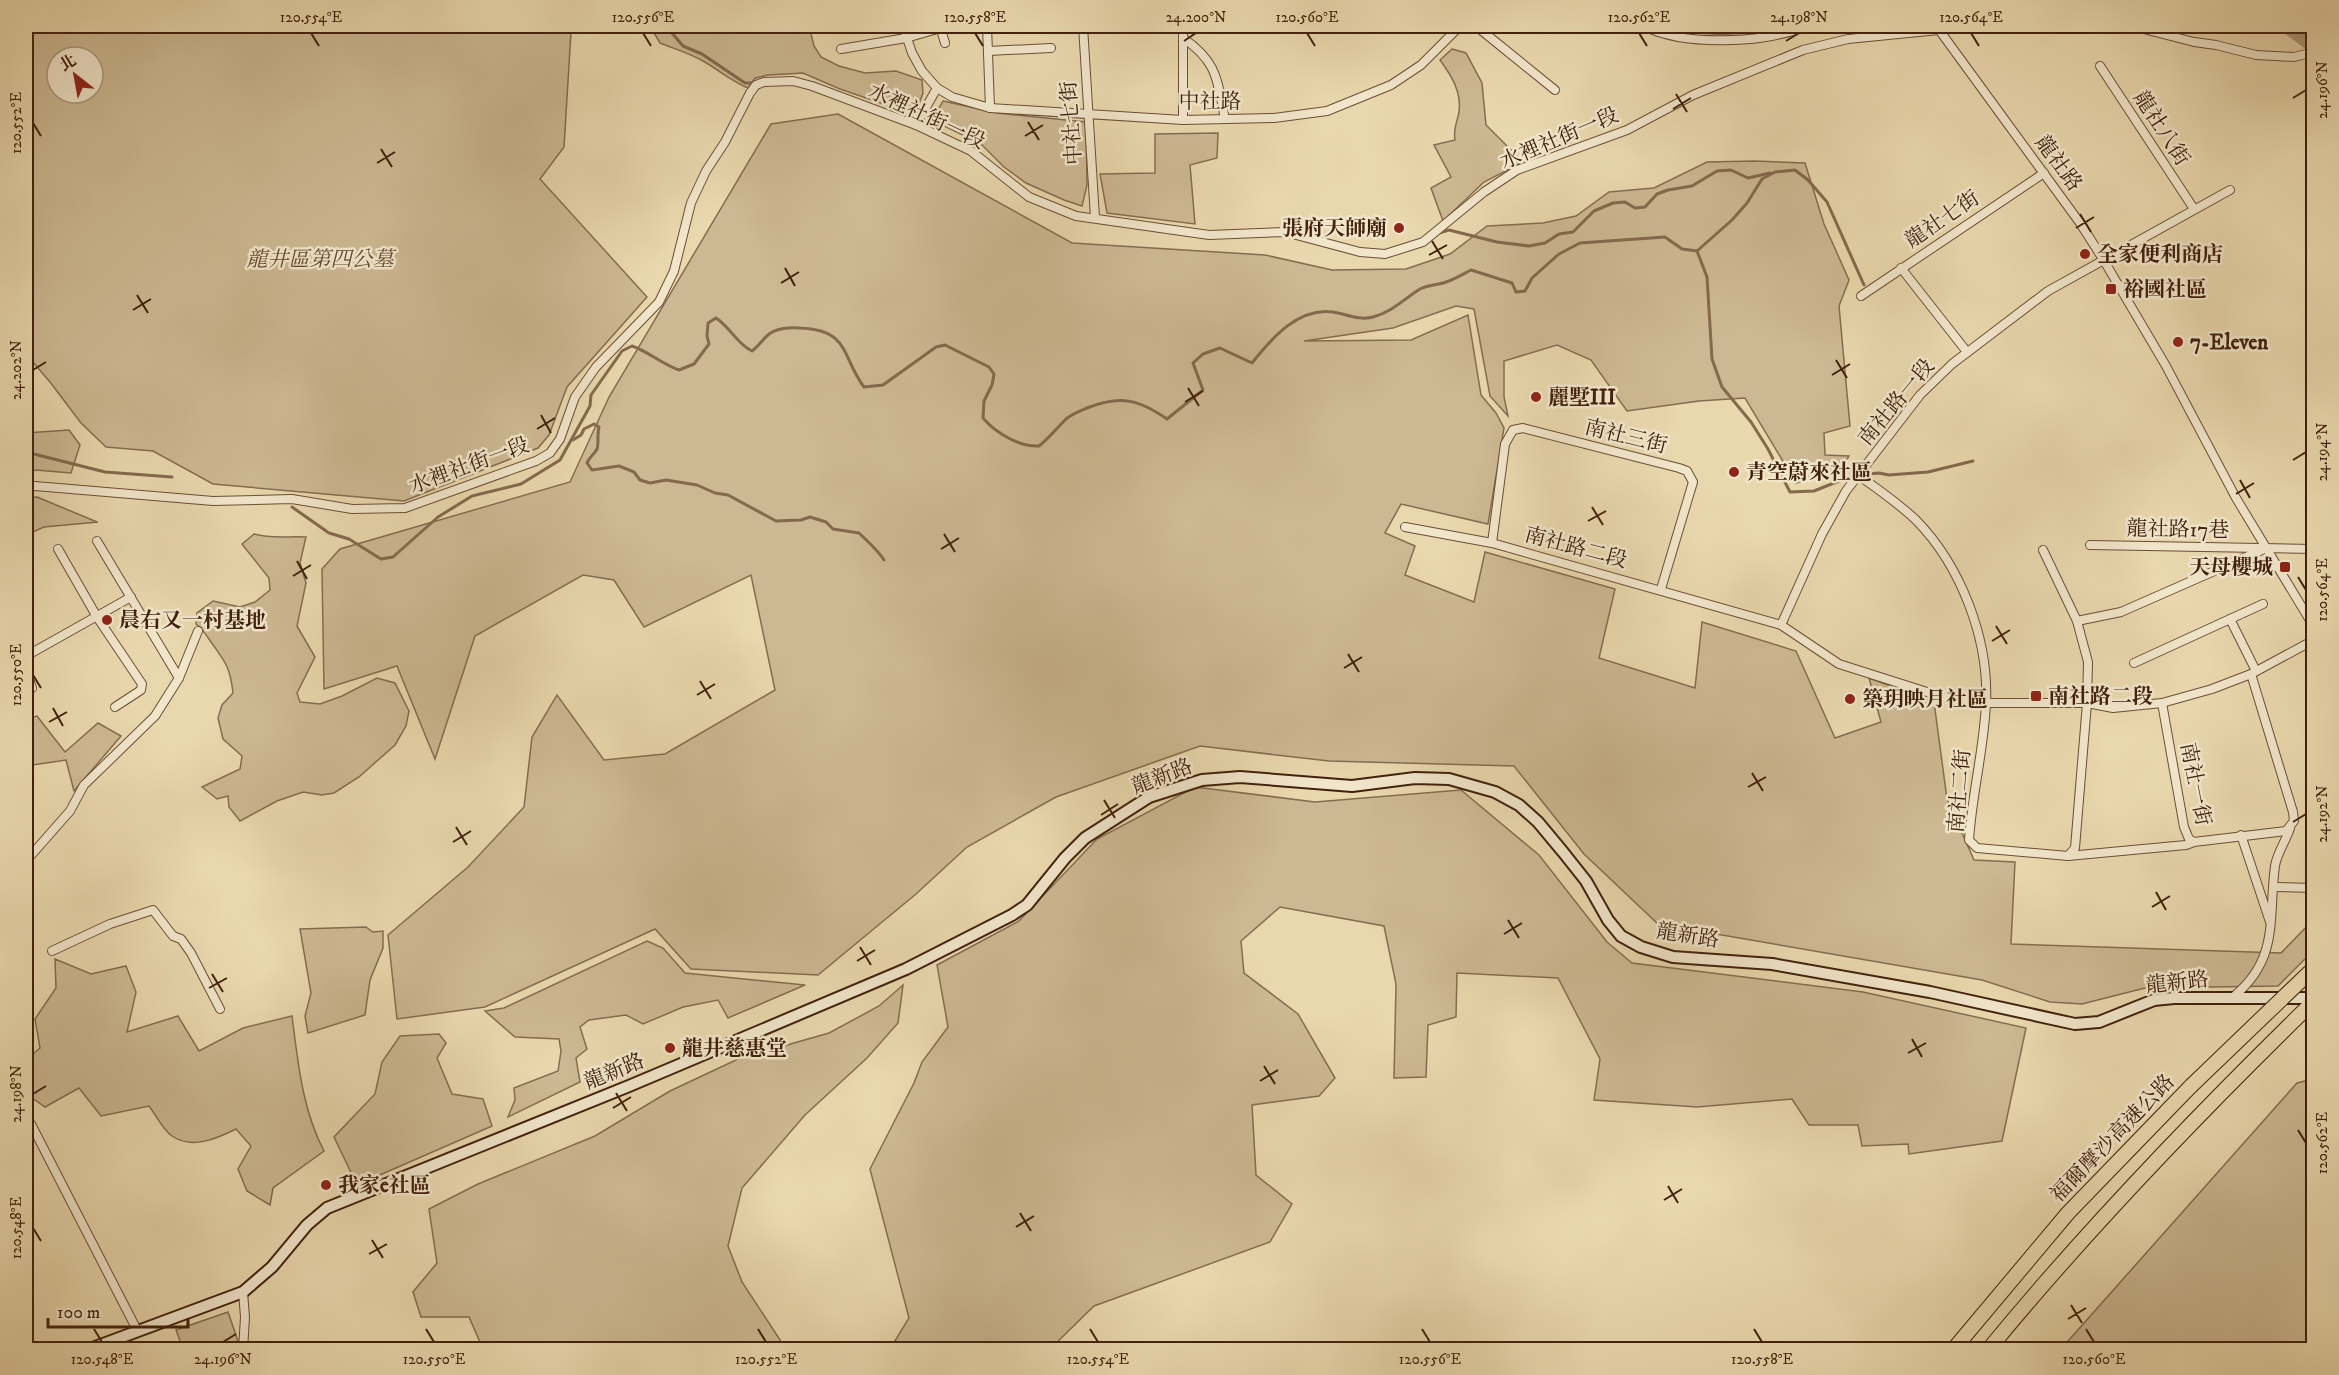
<svg xmlns="http://www.w3.org/2000/svg" width="2339" height="1375" font-family="'IM FELL DW Pica','Noto Serif TC',serif">
	<style>
		.green { fill: #ccb892; stroke: #866c4f; stroke-width: 1.5; fill-rule: evenodd }
		.lines { fill: none; stroke-linecap: round; stroke-linejoin: round }
		.stream { stroke: #84694c; stroke-width: 3 }
		.river { stroke: #b09976; stroke-width: 16 }
		.street-casing { stroke: #6b4e34; stroke-width: 10 }
		.secondary-casing { stroke: #41210c; stroke-width: 14 }
		.highway-casing { stroke: #41210c; stroke-width: 16 }
		.street { stroke: #f1e5ca; stroke-width: 8 }
		.secondary { stroke: #f1e5ca; stroke-width: 10 }
		.highway { stroke: #e9d7ad; stroke-width: 14 }
		.highway-bridge-casing { stroke: #41210c; stroke-width: 16; stroke-linecap: butt }
		.highway-bridge { stroke: #e9d7ad; stroke-width: 14 }
		.ticks { fill: none; stroke: #41210c; stroke-width: 2 }
		.poi-dot { fill: #8f2418; stroke: #f1e5ca; stroke-width: 2 }
		.labels { text-anchor: middle; stroke-width: 5; stroke-linejoin: round; paint-order: stroke }
		.street-label { font-size: 21px; fill: #41210c; stroke: #f1e5ca }
		.poi-label { font-size: 21px; font-weight: bold; fill: #41210c; stroke: #f1e5ca; text-anchor: start }
		.park-label { font-size: 21px; font-style: italic; fill: #64472e; stroke: #f1e5ca }
		.neatline { fill: none; stroke: #41210c; stroke-width: 2 }
		.ticks-label { font-size: 15px; text-anchor: middle; fill: #41210c }
	</style>
	<rect width="100%" height="100%" fill="#e9d7ad"/>
	<filter id="stains"><feTurbulence type="fractalNoise" baseFrequency=".00333" numOctaves="4"/><feColorMatrix values="0 0 0 0 .2 0 0 0 0 .09 0 0 0 0 .02 0 0 0 .5 -.17"/></filter>
	<radialGradient id="worn" r=".72"><stop offset=".6" stop-color="#630" stop-opacity="0"/><stop offset="1" stop-color="#630" stop-opacity=".3"/></radialGradient>
	<g class="green">
		<path d="M 26,26 L 579,26 L 571,32 L 564,147 L 540,179 L 647,297 L 567,387 L 549,435 L 538,448 L 404,501 L 213,484 L 153,451 L 106,447 L 81,423 L 50,382 L 26,354 ZM 57,57 L 93,57 L 93,93 L 57,93 Z"/>
		<path d="M 657,26 L 809,26 L 814,46 L 821,57 L 839,66 L 865,73 L 896,71 L 922,80 L 923,93 L 916,112 L 898,109 L 840,89 L 803,73 L 768,75 L 755,78 L 748,88 C 731,81 719,70 703,61 C 689,53 675,49 660,43 L 654,33 Z"/>
		<polygon points="1673,26 1791,26 1758,37 1698,33"/>
		<path d="M 1452,49 L 1466,53 L 1482,83 L 1486,125 L 1523,162 L 1484,182 L 1443,221 L 1431,188 L 1451,177 L 1434,145 L 1455,140 C 1453,128 1457,123 1459,112 C 1462,92 1451,75 1440,60 Z"/>
		<polygon points="943,101 997,113 1086,122 1087,185 1082,206 1064,200 1026,183 1004,167 981,144 932,120"/>
		<polygon points="838,114 1072,243 1265,255 1332,270 1406,269 1450,254 1487,226 1543,223 1576,216 1609,192 1654,188 1707,162 1755,161 1805,163 1824,224 1849,280 1839,306 1850,426 1824,433 1825,455 1849,456 1842,468 1796,483 1745,398 1699,401 1627,411 1591,360 1557,345 1504,361 1504,397 1508,416 1490,396 1474,309 1456,306 1393,328 1304,341 1411,340 1468,315 1481,395 1496,413 1504,428 1488,524 1401,504 1385,533 1415,546 1405,575 1474,602 1485,552 1615,589 1599,658 1695,688 1702,622 1796,651 1835,738 1881,722 1869,678 1934,702 1947,799 1974,860 2015,862 2011,944 2281,953 2313,920 2313,951 2278,986 2145,988 2082,1004 2050,1002 1982,980 1658,924 1584,854 1514,766 1329,761 1200,746 1056,797 967,847 916,894 818,975 691,969 655,929 485,1007 397,1019 388,935 468,867 524,807 532,737 557,695 604,760 665,754 775,690 751,575 644,627 614,580 583,575 475,636 435,759 397,666 324,689 322,569 340,549 570,482 609,397 771,124"/>
		<polygon points="1218,133 1217,158 1190,165 1195,224 1107,213 1100,174 1155,173 1155,134"/>
		<polygon points="69,430 80,445 71,473 36,470 26,473 26,433"/>
		<polygon points="37,497 97,522 98,522 44,527 26,535 26,498"/>
		<path d="M 254,534 C 272,539 287,536 306,537 L 300,563 L 306,583 L 297,626 L 315,657 L 297,693 L 300,702 L 320,704 L 342,696 L 377,678 L 395,683 L 409,711 L 406,726 L 395,745 L 359,777 L 334,793 L 322,795 L 303,792 L 277,801 L 240,821 L 229,807 L 228,796 L 217,799 L 202,787 L 240,769 L 242,756 L 223,739 L 218,718 L 222,705 L 233,693 C 230,666 225,662 211,642 C 205,634 204,630 196,624 L 197,613 L 213,601 L 240,607 L 255,602 L 270,590 L 269,578 L 242,544 Z"/>
		<polygon points="37,716 65,752 98,723 121,736 74,791 66,760 26,766 26,719"/>
		<polygon points="1195,787 1315,802 1461,790 1539,855 1607,942 1632,963 1863,992 2026,1028 2002,1141 1909,1154 1908,1144 1862,1146 1858,1125 1809,1125 1792,1099 1697,1107 1594,1100 1600,1059 1558,978 1457,973 1456,1017 1428,1025 1426,1077 1394,1078 1396,984 1384,926 1280,907 1241,941 1244,973 1298,1014 1335,1078 1319,1096 1252,1105 1256,1175 1292,1204 1270,1242 1094,1306 1050,1349 890,1349 909,1318 870,1169 914,1083 922,1062 948,1027 937,965 1019,921 1097,839"/>
		<polygon points="366,927 373,932 383,931 383,948 370,980 365,1015 308,1033 305,1016 311,993 300,929"/>
		<polygon points="647,941 663,948 685,973 805,985 728,1018 718,1000 683,1007 643,1024 626,1015 589,1020 580,1027 587,1049 576,1058 580,1082 508,1117 515,1100 514,1088 558,1071 561,1051 559,1039 515,1037 485,1011 504,1008"/>
		<path d="M 55,959 L 91,974 L 126,966 L 136,992 L 127,1032 L 178,1016 L 199,1051 L 243,1028 L 292,1016 C 298,1062 302,1109 324,1151 L 273,1188 L 270,1205 L 247,1191 L 238,1169 L 251,1146 L 236,1129 C 218,1138 192,1150 172,1136 C 163,1130 156,1115 149,1106 L 101,1116 L 79,1088 L 45,1107 L 35,1100 L 26,1099 L 26,1060 L 40,1048 L 35,1019 L 56,988 Z"/>
		<polygon points="903,985 898,1023 867,1058 805,1115 742,1188 728,1246 742,1282 786,1349 483,1349 469,1317 421,1317 413,1292 437,1263 429,1209 478,1184 595,1136 670,1091 738,1059 829,1033 879,1006"/>
		<polygon points="439,1034 446,1043 437,1058 452,1094 483,1099 492,1126 357,1185 334,1137 375,1094 382,1062 400,1036"/>
		<polygon points="2313,1079 2313,1349 2061,1349 2297,1083"/>
		<polygon points="228,1312 238,1341 212,1349 183,1349 176,1330"/>
	</g>
	<g class="lines">
		<g class="stream">
			<polyline points="666,26 683,46 702,54 745,83 757,83"/>
			<polyline points="1439,233 1449,230 1497,242 1529,246 1545,243 1559,234 1573,232 1594,211 1613,203 1625,202 1635,208 1645,207 1657,194 1668,190 1692,186 1717,171 1731,170 1748,178 1770,173"/>
			<polyline points="1697,251 1707,277 1712,359 1722,387 1751,422 1768,449 1790,492 1814,491 1849,477"/>
			<path d="M 573,440 L 581,435 L 584,429 L 594,424 L 599,427 C 597,434 599,443 597,449 C 594,455 589,457 587,463 L 592,470 L 619,466 L 634,472 L 640,480 L 650,483 L 666,480 L 697,485 L 715,493 L 728,495 L 776,521 L 801,520 L 810,517 L 826,522 L 833,529 L 859,533 C 867,541 878,550 884,560"/>
			<polyline points="26,452 105,472 172,477"/>
			<polyline points="1867,474 1879,473 1889,475 1928,472 1973,461"/>
			<path d="M 292,507 L 329,533 L 349,539 L 381,559 L 393,557 L 438,517 L 472,496 L 521,484 L 560,460 L 590,406 L 591,395 L 622,351 L 632,346 C 649,352 662,364 679,370 L 694,364 L 709,344 L 707,336 L 708,323 L 716,318 C 732,329 737,344 752,351 C 759,346 762,340 768,335 C 776,328 791,327 800,328 C 850,330 841,356 864,387 L 883,385 L 936,347 L 945,345 L 989,367 L 994,374 L 992,385 L 984,401 L 983,418 C 996,433 1019,447 1039,446 C 1049,438 1057,428 1066,419 C 1072,414 1080,411 1087,408 C 1120,395 1138,399 1167,419 L 1203,390 L 1193,363 L 1203,354 L 1220,348 L 1252,363 C 1271,339 1298,307 1333,312 C 1346,314 1359,321 1373,317 C 1392,312 1404,299 1420,289 C 1428,285 1438,285 1446,282 C 1455,279 1463,274 1471,270 L 1512,283 L 1516,292 L 1525,291 L 1532,278 L 1559,254 L 1580,243 L 1665,237 L 1682,249 L 1697,251 L 1732,220 L 1747,203 L 1762,179 L 1775,172 L 1795,170 L 1808,180 L 1827,202 L 1864,285"/>
		</g>
		<polyline class="river" points="2288,26 2314,45"/>
		<defs>
			<g id="street">
				<polyline points="903,26 912,53 922,71 937,88 952,97 990,108 1183,120 1274,118 1327,111 1391,85 1421,65 1460,26"/>
				<polyline points="940,26 945,43"/>
				<polyline points="987,26 990,108"/>
				<polyline points="1083,26 1095,218"/>
				<polyline points="1183,26 1183,120"/>
				<polyline points="1476,26 1555,90"/>
				<path d="M 1644,26 C 1685,47 1765,43 1807,26"/>
				<polyline points="2132,26 2194,42 2216,45 2256,55 2294,57 2314,52"/>
				<polyline points="2309,26 2314,31"/>
				<polyline points="1937,27 2080,223 2103,259 2166,366 2236,498 2314,627"/>
				<path d="M 1183,38 C 1218,62 1217,80 1225,119"/>
				<polyline points="841,49 906,38 941,28"/>
				<polyline points="988,51 1051,48"/>
				<polyline points="2100,66 2194,209"/>
				<polyline points="916,125 937,88"/>
				<polyline points="1901,268 1967,352"/>
				<polyline points="1861,296 2044,173"/>
				<path d="M 1858,475 C 1878,489 1898,503 1916,520 C 1961,566 1989,639 1986,703 C 1984,749 1972,794 1969,840 L 1977,848 L 2068,856 L 2075,848 L 2087,703 L 2088,662 L 2077,621 L 2043,550"/>
				<polyline points="26,487 35,486 213,501 292,499 352,509 405,508 536,461 550,453 560,439 575,397 596,367 659,302 674,271 691,203 706,171 725,142 750,93 756,85 764,82 793,81 812,86 916,125 971,151 1029,197 1076,216 1209,235 1285,232 1360,252 1385,254 1423,242 1484,192 1517,170 1627,130 1693,95 1803,50 1848,39 1979,26"/>
				<polyline points="1405,527 1492,543 1781,625 1839,664 1946,698 1986,703 2087,703 2113,708 2162,703 2212,689 2251,674 2314,640"/>
				<polyline points="97,541 179,678"/>
				<polyline points="1492,543 1505,444 1513,430 1523,428 1679,468 1687,471 1693,482 1661,589"/>
				<polyline points="2090,545 2314,549"/>
				<polyline points="58,549 97,617 142,684 141,690 115,707"/>
				<polyline points="2230,619 2256,671"/>
				<polyline points="2077,621 2121,612 2262,550"/>
				<polyline points="1781,625 1822,534 1846,491 1920,395 1952,364 2048,291 2230,190"/>
				<polyline points="26,656 131,597"/>
				<polyline points="2134,663 2263,604"/>
				<polyline points="26,670 32,688"/>
				<polyline points="2162,703 2184,827 2189,839 2194,842 2286,831 2294,821 2293,812 2251,674"/>
				<polyline points="2241,835 2270,922"/>
				<polyline points="2068,856 2186,845 2194,842"/>
				<polyline points="26,861 70,811 84,785 155,716 179,678 198,631"/>
				<polyline points="2274,887 2314,888"/>
				<polyline points="52,951 110,924 153,910 173,936 181,939 191,953 220,1009"/>
				<path d="M 2233,997 C 2280,959 2268,918 2275,866 C 2277,853 2286,841 2290,828"/>
				<polyline points="26,1127 31,1124 137,1330"/>
				<polyline points="243,1292 245,1317 243,1350"/>
			</g>
			<polyline id="secondary" points="87,1350 243,1292 272,1267 307,1225 327,1208 629,1086 906,969 1012,915 1027,905 1065,858 1085,838 1149,797 1202,780 1240,777 1352,786 1415,778 1449,779 1495,792 1519,805 1538,822 1563,852 1586,881 1608,920 1621,936 1641,947 1673,957 1772,964 1930,992 2075,1024 2099,1022 2154,1000 2174,998 2314,998"/>
			<g id="highway">
				<polyline points="1953,1350 2068,1213 2191,1086"/>
				<path d="M 1988,1350 C 2089,1227 2200,1112 2314,1001"/>
			</g>
		</defs>
		<use href="#street" class="street-casing"/>
		<use href="#secondary" class="secondary-casing"/>
		<use href="#highway" class="highway-casing"/>
		<use href="#street" class="street"/>
		<use href="#secondary" class="secondary"/>
		<use href="#highway" class="highway"/>
		<defs>
			<polyline id="highway-bridge" points="2191,1086 2314,968"/>
		</defs>
		<use href="#highway-bridge" class="highway-bridge-casing"/>
		<use href="#highway-bridge" class="highway-bridge"/>
	</g>
	<path class="ticks" d="M 311,33 L 319,46M 643,33 L 651,46M 975,33 L 983,46M 1307,33 L 1315,46M 1639,33 L 1647,46M 1971,33 L 1979,46M 1184,41 L 1196,33M 1786,41 L 1799,33M 1676,94 L 1687,112M 2293,98 L 2306,90M 1673,109 L 1691,98M 1028,122 L 1039,140M 33,123 L 41,136M 1025,136 L 1043,125M 381,149 L 392,167M 377,163 L 395,152M 2080,214 L 2091,232M 2076,228 L 2094,217M 1432,241 L 1443,259M 1429,255 L 1447,245M 785,268 L 795,286M 781,283 L 799,272M 137,295 L 148,313M 133,310 L 151,299M 1836,360 L 1847,378M 33,370 L 46,362M 1832,375 L 1850,364M 1188,388 L 1199,406M 1185,402 L 1203,391M 541,415 L 551,433M 537,429 L 555,418M 2293,460 L 2306,452M 2240,480 L 2250,498M 2236,494 L 2254,483M 1592,507 L 1603,525M 1588,521 L 1606,511M 944,534 L 955,552M 941,549 L 959,538M 297,561 L 307,579M 293,576 L 311,565M 2298,577 L 2306,590M 1996,626 L 2007,644M 1992,641 L 2010,630M 1348,654 L 1359,672M 1344,668 L 1362,657M 33,675 L 41,688M 700,681 L 711,699M 697,695 L 715,684M 53,708 L 63,726M 49,722 L 67,712M 1752,773 L 1763,791M 1748,787 L 1766,777M 1104,800 L 1115,818M 1101,815 L 1118,804M 2293,822 L 2306,814M 456,827 L 467,845M 453,842 L 471,831M 2156,892 L 2166,910M 2152,907 L 2170,896M 1508,920 L 1519,938M 1504,934 L 1522,923M 860,947 L 871,965M 857,961 L 875,950M 212,974 L 223,992M 209,988 L 227,978M 1912,1039 L 1922,1057M 1908,1053 L 1926,1043M 1264,1066 L 1275,1084M 1260,1081 L 1278,1070M 616,1093 L 627,1111M 33,1094 L 46,1086M 613,1108 L 631,1097M 2298,1130 L 2306,1143M 1668,1186 L 1678,1203M 1664,1200 L 1682,1189M 1020,1213 L 1031,1231M 1016,1227 L 1034,1216M 33,1228 L 41,1241M 372,1240 L 383,1258M 369,1254 L 387,1244M 2071,1305 L 2082,1323M 2068,1319 L 2086,1308M 94,1329 L 102,1342M 426,1329 L 434,1342M 758,1329 L 766,1342M 1090,1329 L 1098,1342M 1422,1329 L 1430,1342M 1754,1329 L 1762,1342M 2086,1329 L 2094,1342M 223,1342 L 236,1334"/>
	<g class="poi-dot">
		<circle cx="1399" cy="228" r="6"/>
		<circle cx="2085" cy="254" r="6"/>
		<rect x="2105" y="283" width="12" height="12" rx="3"/>
		<circle cx="2178" cy="342" r="6"/>
		<circle cx="1536" cy="397" r="6"/>
		<circle cx="1734" cy="472" r="6"/>
		<rect x="2279" y="561" width="12" height="12" rx="3"/>
		<circle cx="107" cy="620" r="6"/>
		<rect x="2030" y="690" width="12" height="12" rx="3"/>
		<circle cx="1850" cy="699" r="6"/>
		<circle cx="670" cy="1048" r="6"/>
		<circle cx="326" cy="1185" r="6"/>
	</g>
	<g class="labels">
		<g class="street-label">
			<text x="1210" y="108">中社路</text>
			<text transform="translate(927 116) rotate(25)" y="7">水裡社街一段</text>
			<text transform="translate(1071 123) rotate(-94)" y="7">中社七街</text>
			<text transform="translate(2162 128) rotate(57)" y="7">龍社八街</text>
			<text transform="translate(1559 138) rotate(-23)" y="7">水裡社街一段</text>
			<text transform="translate(2059 163) rotate(54)" y="7">龍社路</text>
			<text transform="translate(1942 219) rotate(-34)" y="7">龍社七街</text>
			<text transform="translate(1896 402) rotate(-50)" y="7">南社路一段</text>
			<text transform="translate(1626 436) rotate(14)" y="7">南社三街</text>
			<text transform="translate(469 465) rotate(-20)" y="7">水裡社街一段</text>
			<text transform="translate(2178 529) rotate(1)" y="7">龍社路17巷</text>
			<text transform="translate(1576 547) rotate(15)" y="7">南社路二段</text>
			<text transform="translate(1162 776) rotate(-21)" y="7">龍新路</text>
			<text transform="translate(2196 784) rotate(79)" y="7">南社一街</text>
			<text transform="translate(1959 791) rotate(-85)" y="7">南社二街</text>
			<text transform="translate(1688 935) rotate(9)" y="7">龍新路</text>
			<text transform="translate(2177 982) rotate(-6)" y="7">龍新路</text>
			<text transform="translate(614 1071) rotate(-22)" y="7">龍新路</text>
			<text transform="translate(2112 1138) rotate(-46)" y="7">福爾摩沙高速公路</text>
		</g>
		<g class="poi-label">
			<text x="1387" y="235" text-anchor="end">張府天師廟</text>
			<text x="2097" y="261">全家便利商店</text>
			<text x="2123" y="296">裕國社區</text>
			<text x="2190" y="349">7-Eleven</text>
			<text x="1548" y="404">麗墅III</text>
			<text x="1746" y="479">青空蔚來社區</text>
			<text x="2273" y="574" text-anchor="end">天母櫻城</text>
			<text x="119" y="627">晨右又一村基地</text>
			<text x="2048" y="703">南社路二段</text>
			<text x="1862" y="706">築玥映月社區</text>
			<text x="682" y="1055">龍井慈惠堂</text>
			<text x="338" y="1192">我家e社區</text>
		</g>
		<g class="park-label">
			<text x="320" y="266">龍井區第四公墓</text>
		</g>
	</g>
	<rect width="2339" height="1375" fill="none" stroke="#e9d7ad" stroke-width="66"/>
	<g transform="translate(75 75) rotate(329)"><circle r="28" fill="#f1e5ca" stroke="#ab977e" stroke-width="1.5"/>
	<path d="M0-4.5L10 22L0 15L-10 22Z" fill="#8f2418"/>
	<text y="-9" font-size="16" font-weight="bold" text-anchor="middle" fill="#41210c">北</text>
	</g>
	<path d="M48 1318v9h140v-9" fill="none" stroke="#41210c" stroke-width="3"/>
	<text x="57" y="1318" font-size="18" fill="#41210c" stroke="#f1e5ca" stroke-width="4.5" paint-order="stroke">100 m</text>
	<rect x="33" y="33" width="2273" height="1309" class="neatline"/>
	<g class="ticks-label">
		<text x="311" y="22">120.554°E</text>
		<text x="643" y="22">120.556°E</text>
		<text x="975" y="22">120.558°E</text>
		<text x="1196" y="22">24.200°N</text>
		<text x="1307" y="22">120.560°E</text>
		<text x="1639" y="22">120.562°E</text>
		<text x="1799" y="22">24.198°N</text>
		<text x="1971" y="22">120.564°E</text>
		<text transform="translate(2322 90) rotate(-90)" y="5">24.196°N</text>
		<text transform="translate(16 123) rotate(-90)" y="5">120.552°E</text>
		<text transform="translate(16 370) rotate(-90)" y="5">24.202°N</text>
		<text transform="translate(2322 452) rotate(-90)" y="5">24.194°N</text>
		<text transform="translate(2322 590) rotate(-90)" y="5">120.564°E</text>
		<text transform="translate(16 675) rotate(-90)" y="5">120.550°E</text>
		<text transform="translate(2322 814) rotate(-90)" y="5">24.192°N</text>
		<text transform="translate(16 1094) rotate(-90)" y="5">24.198°N</text>
		<text transform="translate(2322 1143) rotate(-90)" y="5">120.562°E</text>
		<text transform="translate(16 1228) rotate(-90)" y="5">120.548°E</text>
		<text x="102" y="1364">120.548°E</text>
		<text x="223" y="1364">24.196°N</text>
		<text x="434" y="1364">120.550°E</text>
		<text x="766" y="1364">120.552°E</text>
		<text x="1098" y="1364">120.554°E</text>
		<text x="1430" y="1364">120.556°E</text>
		<text x="1762" y="1364">120.558°E</text>
		<text x="2094" y="1364">120.560°E</text>
	</g>
	<rect width="100%" height="100%" filter="url(#stains)"/>
	<rect width="100%" height="100%" fill="url(#worn)"/>
</svg>
